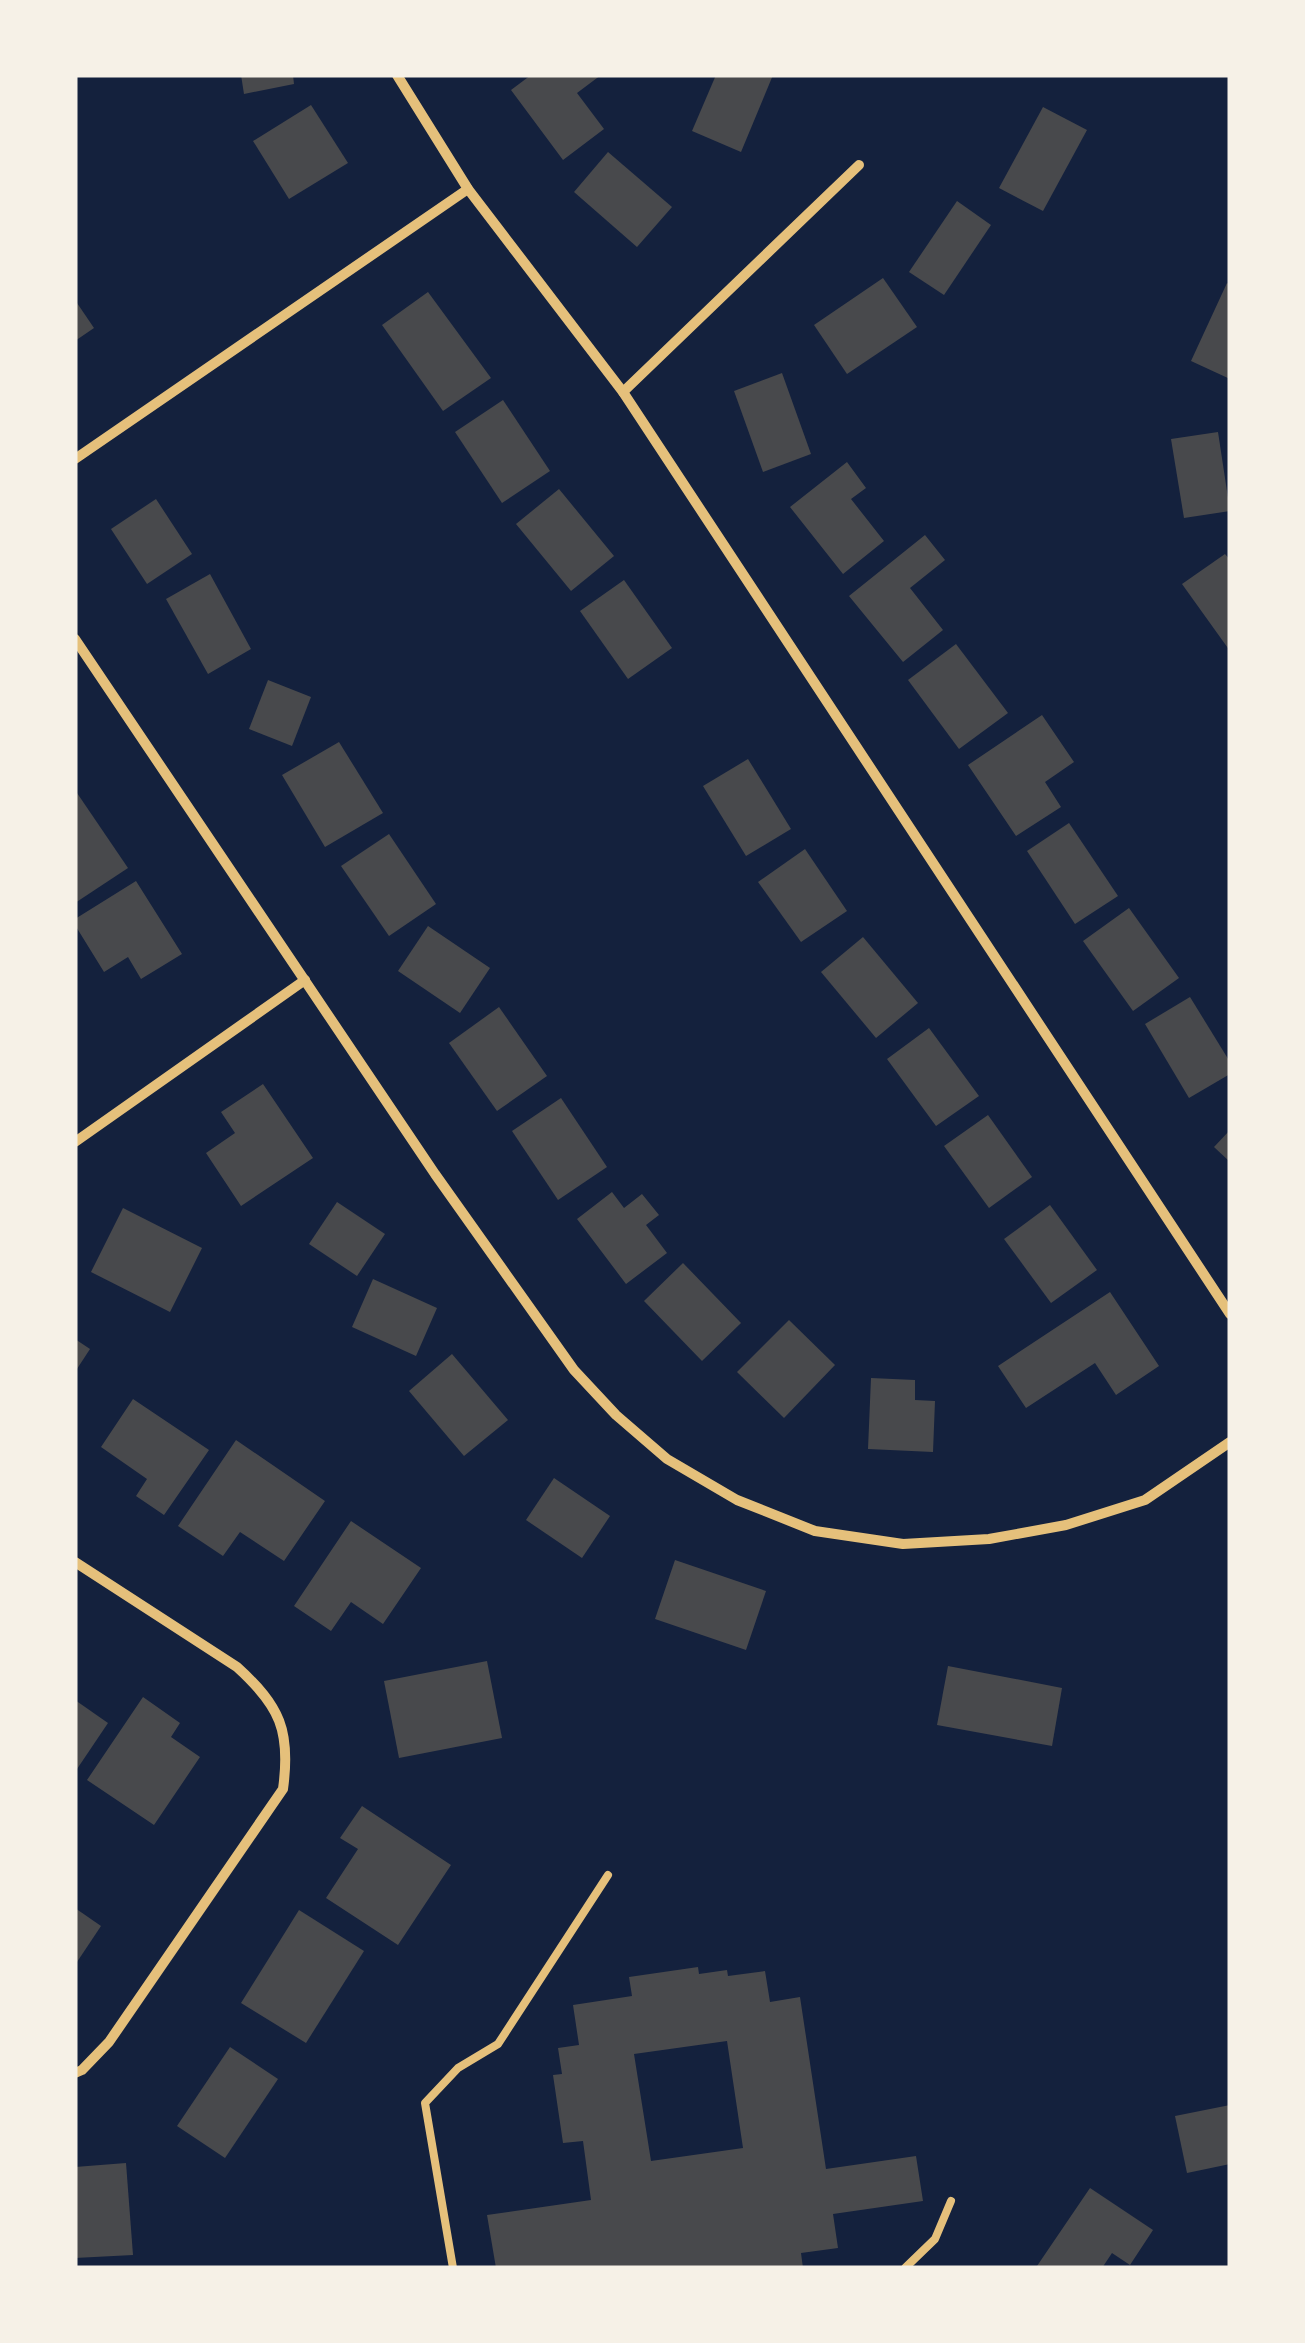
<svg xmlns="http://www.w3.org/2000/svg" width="1305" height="2343" font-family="'Noto Sans',sans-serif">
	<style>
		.building { fill: #48494c; fill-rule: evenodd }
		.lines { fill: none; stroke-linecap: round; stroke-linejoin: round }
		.service { stroke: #e5c07b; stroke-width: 8 }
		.minor { stroke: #e5c07b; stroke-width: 10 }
	</style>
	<rect width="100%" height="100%" fill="#14213d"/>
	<g class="building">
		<polygon points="241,75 293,75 294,84 244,94"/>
		<polygon points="531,75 601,75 577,93 604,129 563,160 511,90"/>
		<polygon points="716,75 773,75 741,152 692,131"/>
		<polygon points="311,105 348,163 289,199 253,141"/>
		<polygon points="1043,107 1087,130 1043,211 999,188"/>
		<polygon points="608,152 672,207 637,247 574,192"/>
		<polygon points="957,201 991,225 944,295 909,272"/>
		<polygon points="883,278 917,327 847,374 814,325"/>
		<polygon points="1227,283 1230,285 1230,379 1191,361"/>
		<polygon points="428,292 491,378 443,411 382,325"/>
		<polygon points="75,300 94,328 75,341"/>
		<polygon points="782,373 811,454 763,472 734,391"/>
		<polygon points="503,400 550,471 502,503 455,432"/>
		<polygon points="1218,432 1230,511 1184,518 1171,439"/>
		<polygon points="847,462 866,488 851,499 884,541 843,574 790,507"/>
		<polygon points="559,489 614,556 571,591 516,524"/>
		<polygon points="156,499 192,554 147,584 111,529"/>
		<polygon points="925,535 945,560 910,588 943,630 903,662 849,596"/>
		<polygon points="1225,554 1230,560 1230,651 1182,584"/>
		<polygon points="210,574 251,649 208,674 166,599"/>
		<polygon points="624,580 672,648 628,679 580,611"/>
		<polygon points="956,644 1008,713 959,749 908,680"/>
		<polygon points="268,680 311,697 292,746 249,729"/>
		<polygon points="1042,715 1074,762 1045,782 1061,807 1016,836 968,765"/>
		<polygon points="339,742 383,813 325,847 282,775"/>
		<polygon points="748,759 791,829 746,856 703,786"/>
		<polygon points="75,790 128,868 75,903"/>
		<polygon points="1069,823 1118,896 1075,924 1027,851"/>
		<polygon points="389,834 436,904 389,936 341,866"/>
		<polygon points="805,849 847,911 801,942 758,882"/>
		<polygon points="136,881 182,954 141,979 128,957 104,972 75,925 75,919"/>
		<polygon points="1129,908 1179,978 1133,1011 1083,941"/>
		<polygon points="428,926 490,968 460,1013 398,971"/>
		<polygon points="863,937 918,1003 876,1038 821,972"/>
		<polygon points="1190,997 1230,1062 1230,1074 1189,1098 1145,1024"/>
		<polygon points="499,1007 547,1076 497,1111 449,1043"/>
		<polygon points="929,1028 979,1096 936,1126 887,1059"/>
		<polygon points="263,1084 313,1158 241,1206 206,1153 235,1133 221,1112"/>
		<polygon points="561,1098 607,1167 558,1200 512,1131"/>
		<polygon points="988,1115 1032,1177 989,1208 944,1146"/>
		<polygon points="1230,1130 1230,1162 1214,1147"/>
		<polygon points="612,1192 624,1208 642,1194 659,1215 646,1225 667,1253 626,1284 577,1219"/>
		<polygon points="337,1202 385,1234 357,1276 309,1244"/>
		<polygon points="1050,1205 1097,1270 1051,1303 1004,1239"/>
		<polygon points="123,1208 202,1248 170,1312 91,1272"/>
		<polygon points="683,1263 741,1323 702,1361 644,1301"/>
		<polygon points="373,1279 437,1308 416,1356 352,1327"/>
		<polygon points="1110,1292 1159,1366 1116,1395 1095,1363 1026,1408 998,1366"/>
		<polygon points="789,1320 835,1365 784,1418 737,1372"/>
		<polygon points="75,1339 90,1349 75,1372"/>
		<polygon points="452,1354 508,1420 464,1456 409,1391"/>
		<polygon points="871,1378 915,1380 915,1400 935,1401 933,1452 868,1449"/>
		<polygon points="133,1399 209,1450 164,1515 136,1496 147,1479 101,1447"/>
		<polygon points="236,1440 325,1501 284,1561 240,1532 223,1556 178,1526"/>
		<polygon points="554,1478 610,1516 582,1558 526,1520"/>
		<polygon points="351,1521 421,1568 383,1624 351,1602 331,1631 294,1606"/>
		<polygon points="675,1560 766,1591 746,1650 655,1619"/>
		<polygon points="487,1661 502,1738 399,1758 384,1681"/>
		<polygon points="948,1666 1062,1688 1052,1746 937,1725"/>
		<polygon points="143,1697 180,1723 171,1737 200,1757 154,1825 87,1780"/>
		<polygon points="75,1700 108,1723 75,1772"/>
		<polygon points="362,1806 451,1865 398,1945 326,1898 358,1849 340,1838"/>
		<polygon points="75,1908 101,1926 75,1965"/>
		<polygon points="299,1910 364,1951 306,2043 241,2003"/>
		<path d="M 698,1967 L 699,1974 L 727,1970 L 728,1976 L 765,1971 L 770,2002 L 800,1997 L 826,2169 L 916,2156 L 923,2201 L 833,2214 L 838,2248 L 801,2253 L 803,2268 L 496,2268 L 487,2215 L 591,2200 L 583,2141 L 563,2143 L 553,2075 L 562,2074 L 558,2048 L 579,2045 L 573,2005 L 632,1996 L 629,1977 ZM 727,2041 L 743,2148 L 651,2161 L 634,2054 Z"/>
		<polygon points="230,2047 278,2079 225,2158 177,2126"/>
		<polygon points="1230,2105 1230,2164 1187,2173 1175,2116"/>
		<polygon points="126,2163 133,2255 75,2258 75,2167"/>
		<polygon points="1090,2188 1153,2230 1130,2265 1112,2253 1102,2268 1041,2268 1037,2266"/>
	</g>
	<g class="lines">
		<g class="service">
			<polyline points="453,2268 425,2103 458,2068 498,2044 608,1875"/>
			<polyline points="905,2268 935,2239 951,2201"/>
		</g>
		<g class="minor">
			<polyline points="397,75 468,189 623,392 1230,1314"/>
			<polyline points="623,392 859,165"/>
			<polyline points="75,459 468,189"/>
			<polyline points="75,639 435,1174 574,1370 616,1415 667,1459 737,1500 815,1531 903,1544 989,1539 1066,1525 1145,1500 1230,1442"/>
			<polyline points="75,1142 305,980"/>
			<path d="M 75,1562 L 237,1667 C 280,1706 291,1731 283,1789 L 109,2042 L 82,2070 L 75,2073"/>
		</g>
	</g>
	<rect width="1305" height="2343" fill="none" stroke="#f6f1e7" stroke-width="155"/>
</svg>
